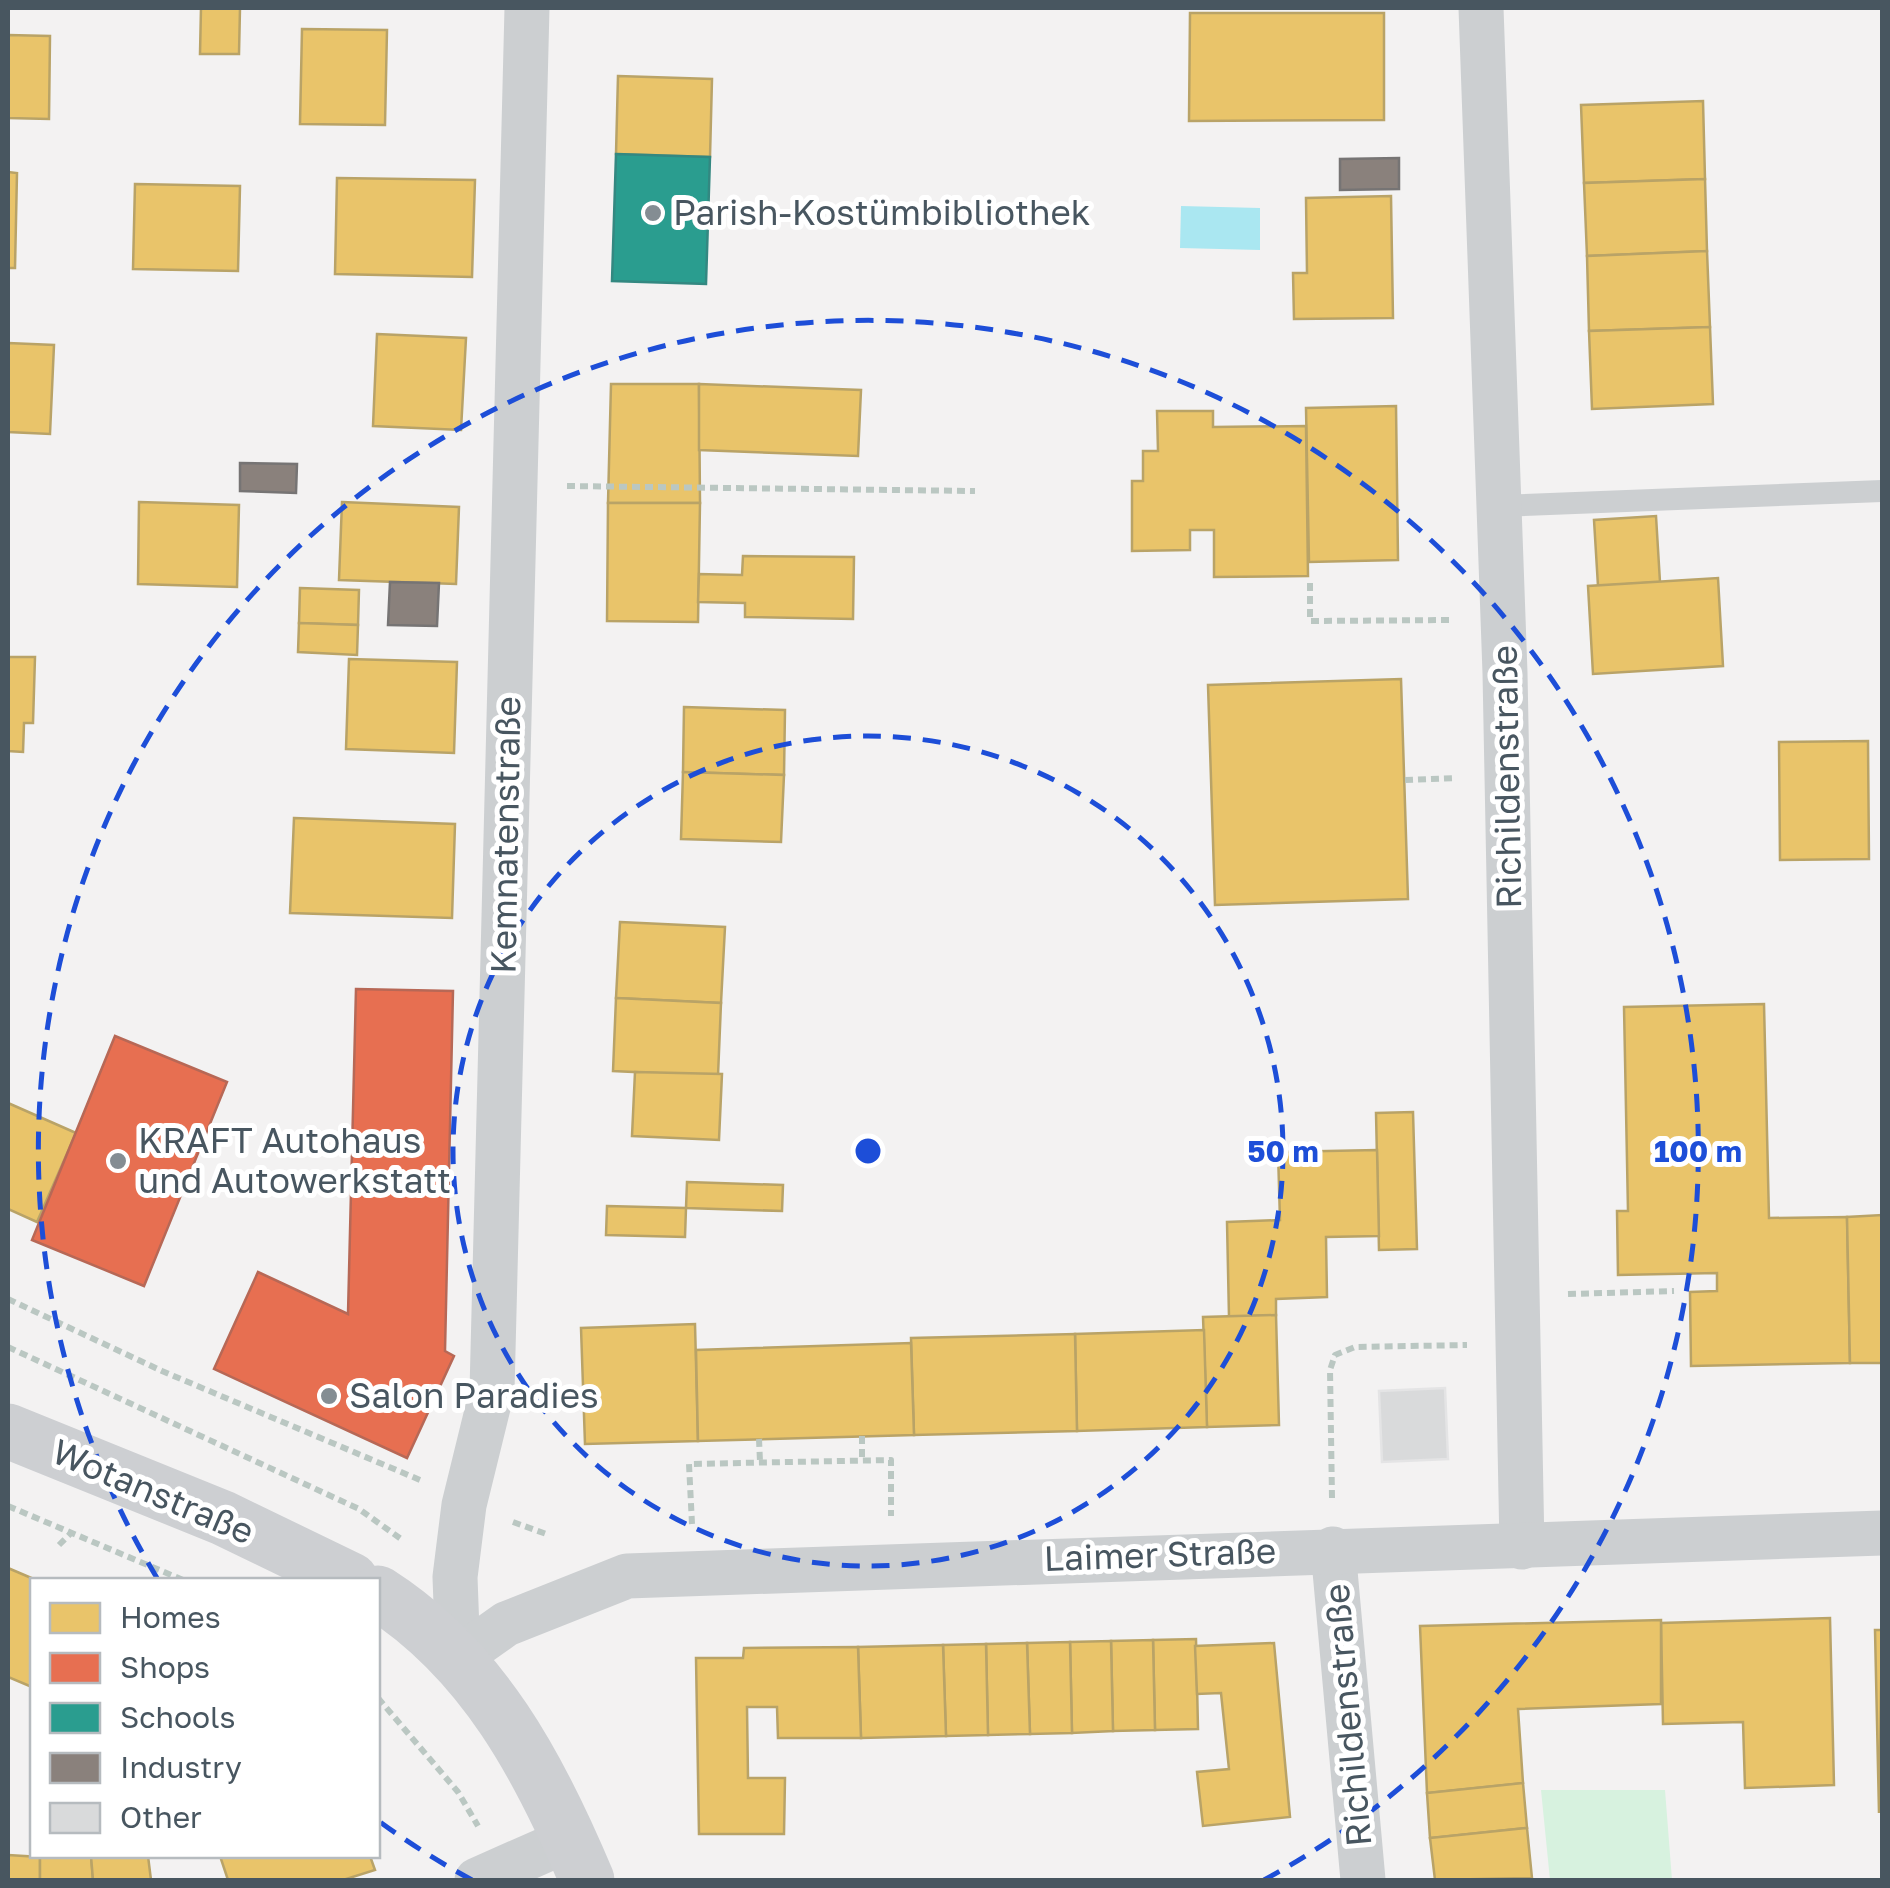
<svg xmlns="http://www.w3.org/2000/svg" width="1890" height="1888" font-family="'Golos Text',sans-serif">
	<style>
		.green { fill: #d7f2df }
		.water { fill: #aae7f1 }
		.homes { fill: #e9c46a; stroke: #b9a367; stroke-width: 2.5 }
		.shops { fill: #e76f51; stroke: #b76856; stroke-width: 2.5 }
		.schools { fill: #2a9d8f; stroke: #338881; stroke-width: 2.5 }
		.industry { fill: #8a817c; stroke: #767474; stroke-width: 2.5 }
		.building { fill: #d9dadb; stroke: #e4e4e5; stroke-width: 2.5 }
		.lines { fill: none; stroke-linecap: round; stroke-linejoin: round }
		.path { stroke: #bac7c2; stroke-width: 6; stroke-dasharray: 8 5; stroke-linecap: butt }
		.service { stroke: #cccfd1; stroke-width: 22 }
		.minor { stroke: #cccfd1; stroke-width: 45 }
		.secondary { stroke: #cdcfd2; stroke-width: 55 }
		.ring { fill: none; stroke: #1d4ed8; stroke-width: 5; stroke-dasharray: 18 12 }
		.poi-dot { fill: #848d93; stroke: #fff; stroke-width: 4 }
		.labels { text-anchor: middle; stroke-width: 10; stroke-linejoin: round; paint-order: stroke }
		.poi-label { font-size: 35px; fill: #485660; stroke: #fff; text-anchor: start }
		.street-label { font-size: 35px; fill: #485660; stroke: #fff }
		.centre { fill: #1d4ed8; stroke: #fff; stroke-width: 5 }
		.ring-label { font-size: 30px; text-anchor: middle; font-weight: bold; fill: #1d4ed8; stroke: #fff; stroke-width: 10; stroke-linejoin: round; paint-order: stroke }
	</style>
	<rect width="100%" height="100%" fill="#f3f2f2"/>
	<polygon class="green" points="1541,1790 1665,1790 1672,1880 1550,1880"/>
	<polygon class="water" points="1181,206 1260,208 1260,250 1180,248"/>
	<g class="homes">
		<polygon points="201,8 240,8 239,54 200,54"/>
		<polygon points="1190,13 1384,13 1384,120 1189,121"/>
		<polygon points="302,29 387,30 385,125 300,124"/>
		<polygon points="8,35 50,36 49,119 8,118"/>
		<polygon points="618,76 712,79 710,157 616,154"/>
		<polygon points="1703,101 1705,179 1584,183 1581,105"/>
		<polygon points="8,172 17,173 15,268 8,268"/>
		<polygon points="337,178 475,180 472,277 335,274"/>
		<polygon points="1705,179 1707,251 1587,256 1584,183"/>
		<polygon points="135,184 240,186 238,271 133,269"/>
		<polygon points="1391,196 1393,318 1294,319 1293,273 1307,273 1306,198"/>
		<polygon points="1707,251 1710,327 1589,331 1587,256"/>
		<polygon points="1710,327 1713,404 1592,409 1589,331"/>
		<polygon points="377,334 466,338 461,430 373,426"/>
		<polygon points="8,343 54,345 50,434 8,432"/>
		<polygon points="611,384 699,384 700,503 608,503"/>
		<polygon points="699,384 861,390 858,456 699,450"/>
		<polygon points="1396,406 1398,560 1309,562 1306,408"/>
		<polygon points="1157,411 1213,411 1213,427 1306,426 1308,576 1214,577 1214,530 1190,530 1190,550 1132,551 1132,481 1143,481 1143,451 1158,451"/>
		<polygon points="139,502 239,505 237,587 138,584"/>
		<polygon points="342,502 459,507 456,584 339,580"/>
		<polygon points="608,503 700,503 698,622 607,621"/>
		<polygon points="1656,516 1660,582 1598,586 1594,520"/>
		<polygon points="743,556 854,557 853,619 745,617 745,603 698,602 699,574 742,575"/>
		<polygon points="1718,578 1723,666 1593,674 1588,586"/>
		<polygon points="300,588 359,590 358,625 299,623"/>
		<polygon points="299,623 358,625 357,655 298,652"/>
		<polygon points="8,657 35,657 33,723 24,723 23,752 8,751"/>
		<polygon points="349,659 457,662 454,753 346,749"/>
		<polygon points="1401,679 1408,899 1215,905 1208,685"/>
		<polygon points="684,707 785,710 784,775 683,772"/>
		<polygon points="1868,741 1869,859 1780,860 1779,742"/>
		<polygon points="683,772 784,775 781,842 681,839"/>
		<polygon points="294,818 455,824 452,918 290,913"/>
		<polygon points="620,922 725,927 721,1003 616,998"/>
		<polygon points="616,998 721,1003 718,1076 613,1071"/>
		<polygon points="1764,1004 1769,1218 1847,1217 1850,1363 1691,1366 1690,1292 1717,1291 1717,1273 1618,1275 1617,1211 1628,1211 1624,1007"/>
		<polygon points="635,1072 722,1074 719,1140 632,1136"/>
		<polygon points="8,1103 76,1133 37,1222 8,1209"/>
		<polygon points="1413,1112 1417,1249 1379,1250 1376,1113"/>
		<polygon points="1377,1150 1379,1236 1326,1237 1327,1297 1276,1299 1276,1315 1229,1317 1227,1222 1280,1220 1278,1152"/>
		<polygon points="687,1182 783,1185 782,1211 686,1208"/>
		<polygon points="607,1206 686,1208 685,1237 606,1235"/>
		<polygon points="1882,1215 1882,1363 1850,1363 1847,1217"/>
		<polygon points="1276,1315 1279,1425 1207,1427 1203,1317"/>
		<polygon points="695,1324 698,1441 585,1444 581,1328"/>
		<polygon points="1204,1330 1207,1427 1077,1431 1075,1334"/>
		<polygon points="1075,1334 1077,1431 914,1435 911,1338"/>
		<polygon points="911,1343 914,1435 698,1441 696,1350"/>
		<polygon points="8,1568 36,1580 32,1580 32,1687 8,1677"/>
		<polygon points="1830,1618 1834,1785 1745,1788 1743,1722 1663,1724 1661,1623"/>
		<polygon points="1661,1620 1661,1704 1518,1709 1523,1783 1427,1793 1420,1626"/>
		<polygon points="1875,1630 1882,1630 1879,1813"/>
		<polygon points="1196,1639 1198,1729 1155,1730 1153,1640"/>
		<polygon points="1153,1640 1155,1730 1113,1731 1111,1641"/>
		<polygon points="1111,1641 1113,1731 1072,1733 1070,1642"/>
		<polygon points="1070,1642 1072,1733 1030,1734 1027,1643"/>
		<polygon points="1027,1643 1030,1734 988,1735 986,1644"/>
		<polygon points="1274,1643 1290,1817 1203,1826 1197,1772 1229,1769 1221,1693 1197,1694 1195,1646"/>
		<polygon points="986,1644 988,1735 946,1736 943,1645"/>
		<polygon points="943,1645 946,1736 861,1738 858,1647"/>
		<polygon points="858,1647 861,1738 778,1738 777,1707 747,1707 748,1778 785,1778 784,1834 699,1834 696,1658 743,1658 744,1648"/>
		<polygon points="1523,1783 1527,1828 1430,1838 1427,1793"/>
		<polygon points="1527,1828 1532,1878 1435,1880 1430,1838"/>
		<polygon points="8,1855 40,1857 40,1880 8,1880"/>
		<polygon points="91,1856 93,1880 40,1880 40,1857"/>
		<polygon points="91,1856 148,1856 151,1880 93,1880"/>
		<polygon points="220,1856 370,1856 375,1870 343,1880 228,1880"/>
	</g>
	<g class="shops">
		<polygon points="356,989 453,991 445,1351 454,1356 407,1458 214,1369 258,1272 348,1314"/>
		<polygon points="115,1036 227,1082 144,1286 32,1240"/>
	</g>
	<polygon class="schools" points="616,154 710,157 706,284 612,281"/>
	<g class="industry">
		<polygon points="1399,158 1399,189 1340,190 1340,159"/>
		<polygon points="240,463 297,464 296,493 240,491"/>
		<polygon points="390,582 439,583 437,626 388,625"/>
	</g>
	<polygon class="building" points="1445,1388 1448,1459 1382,1462 1379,1391"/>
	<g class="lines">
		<g class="path">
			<polyline points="567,486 975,491"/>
			<polyline points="1310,583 1310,621 1452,620"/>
			<polyline points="1405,780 1456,778"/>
			<polyline points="1568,1294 1674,1291"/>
			<polyline points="8,1299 162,1371 420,1480"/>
			<polyline points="8,1347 359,1509 401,1539"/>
			<polyline points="862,1436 862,1460"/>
			<polyline points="759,1439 760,1462"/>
			<polyline points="1332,1498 1330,1370 1335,1355 1355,1347 1467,1345"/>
			<polyline points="8,1506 183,1580"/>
			<polyline points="513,1522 549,1535"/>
			<polyline points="692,1524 689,1464 891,1460 891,1516"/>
			<polyline points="59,1545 71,1533"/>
			<polyline points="378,1698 458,1792 478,1826"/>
		</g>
		<polyline class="service" points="1499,506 1882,491"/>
		<g class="minor">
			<polyline points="1481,8 1505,673 1522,1547"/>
			<polyline points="1333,1549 1363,1880"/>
			<polyline points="458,1658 455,1577 464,1505 492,1391 527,8"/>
			<polyline points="458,1658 506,1624 627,1576 1882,1533"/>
			<polyline points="477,1880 570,1839"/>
		</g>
		<g class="secondary">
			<polyline points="8,1431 223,1518 351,1580"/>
			<path d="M 378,1593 C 483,1660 540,1768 587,1880"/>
		</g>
	</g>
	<g class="ring">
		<circle cx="868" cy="1151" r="415"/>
		<path d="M472 1880A830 830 0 0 1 380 1822M157 1578A830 830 0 1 1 1264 1880"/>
	</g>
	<g class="poi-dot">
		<circle cx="653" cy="213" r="10"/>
		<circle cx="118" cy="1161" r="10"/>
		<circle cx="329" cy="1396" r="10"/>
	</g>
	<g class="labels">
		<g class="poi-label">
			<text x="673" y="225">Parish-Kostümbibliothek</text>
			<text x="138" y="1153">KRAFT Autohaus<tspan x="138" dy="40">und Autowerkstatt</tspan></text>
			<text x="349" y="1408">Salon Paradies</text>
		</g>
		<g class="street-label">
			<text transform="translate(1507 777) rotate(-91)" y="12">Richildenstraße</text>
			<text transform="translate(506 835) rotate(-89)" y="12">Kemnatenstraße</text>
			<text transform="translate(153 1492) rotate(23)" y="12">Wotanstraße</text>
			<text transform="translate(1160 1555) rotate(-2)" y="12">Laimer Straße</text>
			<text transform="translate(1348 1715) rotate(-95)" y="12">Richildenstraße</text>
		</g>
	</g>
	<circle cx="868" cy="1151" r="15" class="centre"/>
	<g class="ring-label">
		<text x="1283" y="1162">50 m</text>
		<text x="1698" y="1162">100 m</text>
	</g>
	<rect width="1890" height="1888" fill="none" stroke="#485660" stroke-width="20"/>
	<rect x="30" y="1578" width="350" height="280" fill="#ffffff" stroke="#b6bbbf" stroke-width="2.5"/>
	<rect x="50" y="1603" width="50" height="30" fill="#e9c46a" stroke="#b6bbbf" stroke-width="2.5"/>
	<text x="120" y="1628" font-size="30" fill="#485660">Homes</text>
	<rect x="50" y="1653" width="50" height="30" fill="#e76f51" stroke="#b6bbbf" stroke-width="2.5"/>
	<text x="120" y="1678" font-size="30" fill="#485660">Shops</text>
	<rect x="50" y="1703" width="50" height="30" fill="#2a9d8f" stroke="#b6bbbf" stroke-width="2.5"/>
	<text x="120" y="1728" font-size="30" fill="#485660">Schools</text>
	<rect x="50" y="1753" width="50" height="30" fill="#8a817c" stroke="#b6bbbf" stroke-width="2.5"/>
	<text x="120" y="1778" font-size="30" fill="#485660">Industry</text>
	<rect x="50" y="1803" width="50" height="30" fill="#d9dadb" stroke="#b6bbbf" stroke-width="2.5"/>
	<text x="120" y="1828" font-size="30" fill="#485660">Other</text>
</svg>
